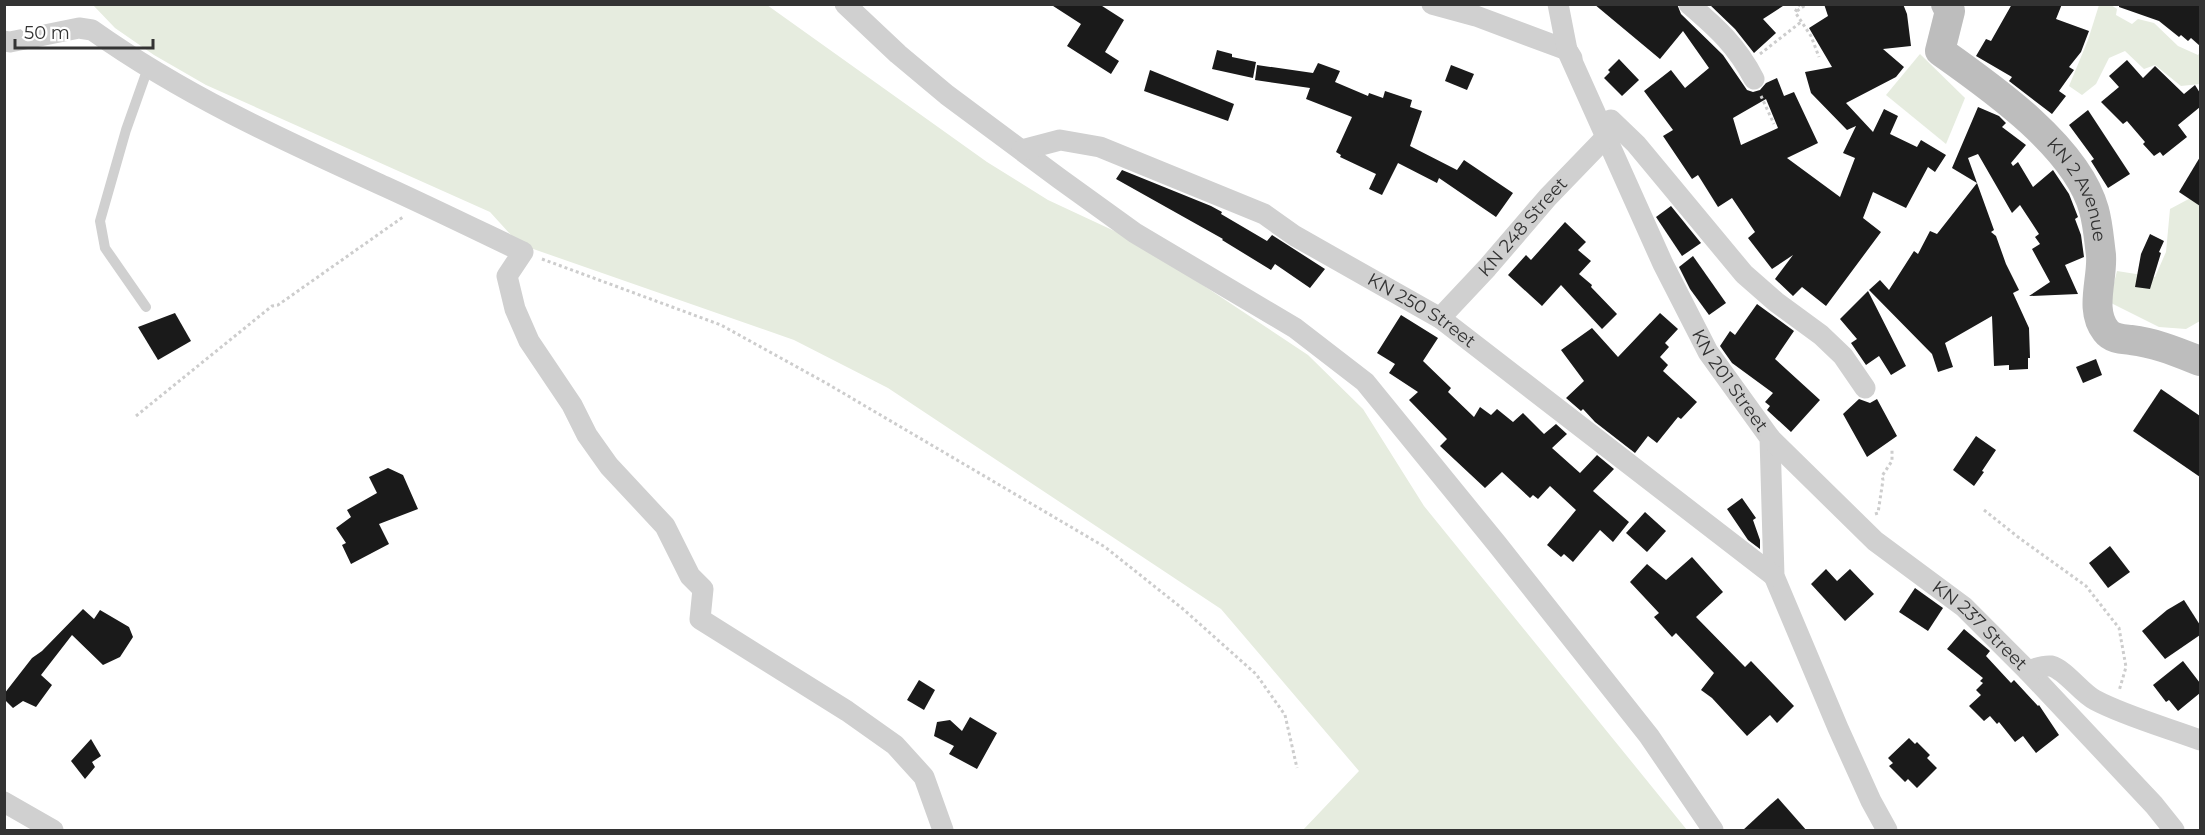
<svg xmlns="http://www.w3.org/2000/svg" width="2205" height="835" font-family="Montserrat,sans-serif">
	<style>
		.green { fill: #e6ecdf }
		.building { fill: #1a1a1a; fill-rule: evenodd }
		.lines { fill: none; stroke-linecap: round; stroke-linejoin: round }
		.path { stroke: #cdcdcd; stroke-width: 3; stroke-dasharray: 3 3; stroke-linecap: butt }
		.lane { stroke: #d0d0d0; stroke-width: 10 }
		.street { stroke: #d0d0d0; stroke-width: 21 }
		.secondary { stroke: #bdbdbd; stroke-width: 30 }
		.labels { text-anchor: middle; stroke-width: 6; stroke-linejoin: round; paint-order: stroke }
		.street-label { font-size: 18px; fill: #333; stroke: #fff }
	</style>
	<rect width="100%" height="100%" fill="#fff"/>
	<g class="green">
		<polygon points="93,5 767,5 987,162 1048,200 1138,242 1308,355 1363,409 1424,506 1687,830 1303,830 1359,771 1221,609 888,388 794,340 519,244 490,212 206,85 154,55 115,28"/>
		<polygon points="2099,5 2111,5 2117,9 2116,15 2132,24 2138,19 2154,23 2178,46 2198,55 2200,52 2200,84 2181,86 2155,65 2144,69 2125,51 2109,58 2096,84 2082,95 2069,86 2088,40"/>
		<polygon points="1920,54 1965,98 1946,144 1886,95"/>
		<polygon points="2200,193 2200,321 2186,329 2159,327 2109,302 2117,271 2155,277 2166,252 2170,209"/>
	</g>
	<g class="building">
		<polygon points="1050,4 1099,4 1124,20 1105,52 1119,61 1111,74 1067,46 1081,24"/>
		<path d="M 1594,4 L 1677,4 L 1681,14 L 1723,55 L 1747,90 L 1753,92 L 1760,90 L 1766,83 L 1777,78 L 1784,96 L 1794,92 L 1818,143 L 1787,158 L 1840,197 L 1855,158 L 1843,153 L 1856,126 L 1847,130 L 1811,93 L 1805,72 L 1832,67 L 1809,28 L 1828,16 L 1824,4 L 1903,4 L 1907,14 L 1911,46 L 1883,49 L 1904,67 L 1896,77 L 1846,103 L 1873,132 L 1884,109 L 1898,116 L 1890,134 L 1917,147 L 1921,140 L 1946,155 L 1935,172 L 1928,167 L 1906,208 L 1873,192 L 1863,218 L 1881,232 L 1826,306 L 1802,287 L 1793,296 L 1775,279 L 1793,255 L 1772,269 L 1748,238 L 1755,232 L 1732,198 L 1718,207 L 1698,175 L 1692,179 L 1663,136 L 1673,130 L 1644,91 L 1671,70 L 1685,88 L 1709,68 L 1683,31 L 1660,59 ZM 1766,99 L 1778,128 L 1741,145 L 1733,118 Z"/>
		<polygon points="1709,4 1786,4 1763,19 1776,33 1754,53 1735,29"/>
		<polygon points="2012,4 2062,4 2056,19 2089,31 2081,52 2069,67 2074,70 2059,91 2066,96 2052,114 2009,81 2012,77 1976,56 1986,39 1991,41"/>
		<polygon points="2119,4 2200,4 2200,46 2191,38 2188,41 2181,35 2179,37 2159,21 2119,7"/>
		<polygon points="1217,50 1232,54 1232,57 1256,62 1253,78 1212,69"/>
		<polygon points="1619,59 1639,80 1622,96 1604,78 1610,72 1608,70"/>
		<polygon points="2127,60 2143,78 2155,66 2184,94 2195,85 2200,93 2200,107 2178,125 2187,137 2163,156 2160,152 2154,156 2143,144 2145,142 2127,121 2123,124 2101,102 2119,87 2109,76"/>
		<polygon points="1318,63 1340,71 1335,82 1368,96 1369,93 1383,98 1385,91 1412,100 1410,107 1422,111 1410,146 1457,170 1464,160 1513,193 1496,217 1439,178 1437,183 1398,163 1382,195 1369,189 1376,174 1340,157 1341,155 1336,152 1352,117 1306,99 1310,88 1255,80 1257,65 1313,73"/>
		<polygon points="1451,65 1474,74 1467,90 1445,81"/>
		<polygon points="1150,70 1234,104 1228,121 1144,91"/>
		<polygon points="1978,107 1999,116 2006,123 2002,127 2026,145 2011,163 2013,166 2018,162 2033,187 2053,170 2069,194 2078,217 2075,219 2081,235 2084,257 2065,265 2078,294 2029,296 2050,282 2032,249 2040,244 2035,237 2039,234 2020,205 2012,213 1978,154 1968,158 1994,230 1991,232 1996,236 2006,264 2019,290 2013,293 2029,328 2030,358 2028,358 2028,369 2009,370 2009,365 1994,366 1992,316 1945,343 1953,367 1938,372 1932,354 1869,290 1880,280 1889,290 1914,251 1918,254 1930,231 1937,234 1977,183 1952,168"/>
		<polygon points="2088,110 2130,174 2108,188 2091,161 2094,159 2069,125"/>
		<polygon points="2200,157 2200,206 2179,192"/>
		<polygon points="1122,170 1211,206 1222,212 1221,214 1267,241 1272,235 1325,269 1310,288 1275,264 1271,270 1222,240 1223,239 1116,179"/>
		<polygon points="1671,206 1701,243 1682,256 1656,217"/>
		<polygon points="1565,222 1586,242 1578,250 1591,261 1579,274 1592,285 1591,287 1617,314 1602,329 1561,285 1542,306 1508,275 1526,255 1531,260"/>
		<polygon points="2150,234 2164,241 2159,252 2161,253 2150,289 2135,287 2141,254"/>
		<polygon points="1693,256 1726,303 1709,315 1690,289 1679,267"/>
		<polygon points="1868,291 1906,366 1891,375 1879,356 1866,365 1851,343 1857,339 1840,319"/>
		<polygon points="1757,304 1794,331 1775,359 1820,400 1791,432 1767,410 1770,406 1765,402 1773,393 1732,363 1720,346 1730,331 1735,335"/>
		<polygon points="175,313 191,341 158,360 138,327"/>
		<polygon points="1660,313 1678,329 1665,343 1669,347 1660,357 1668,365 1663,371 1697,402 1681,419 1678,417 1657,443 1648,436 1635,453 1595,422 1583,409 1581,411 1566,398 1584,381 1561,350 1592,328 1618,357"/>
		<polygon points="1401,315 1438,338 1423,361 1451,388 1448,392 1474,417 1480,407 1491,415 1497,409 1513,422 1523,413 1544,434 1556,424 1567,434 1552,448 1580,473 1597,455 1614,469 1593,491 1629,522 1613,542 1600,530 1573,562 1564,554 1561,557 1547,545 1576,510 1550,486 1538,499 1533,495 1530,498 1502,472 1485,488 1440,446 1447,439 1409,400 1418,392 1389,373 1395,364 1377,353"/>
		<polygon points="2096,359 2102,375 2083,383 2076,367"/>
		<polygon points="2161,389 2200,416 2200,477 2133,431"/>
		<polygon points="1859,399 1870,403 1877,399 1897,436 1867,457 1843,414"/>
		<polygon points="1976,436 1996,450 1982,471 1984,472 1974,486 1953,470"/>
		<polygon points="388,468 403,475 418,509 379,524 389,544 351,564 342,545 346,543 336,528 351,517 347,510 377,493 369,477"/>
		<polygon points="1742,498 1756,518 1753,520 1760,540 1760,549 1748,540 1727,509"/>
		<polygon points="1645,512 1666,531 1647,552 1626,533"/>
		<polygon points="2110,546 2130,572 2108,588 2089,563"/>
		<polygon points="1692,557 1723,592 1696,617 1745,667 1751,661 1794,706 1777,723 1770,715 1747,736 1712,698 1701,690 1714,673 1676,633 1672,637 1654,617 1659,613 1630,582 1647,564 1666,580"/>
		<polygon points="1826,569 1837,581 1850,569 1874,594 1845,621 1811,584"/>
		<polygon points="1915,588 1943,608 1928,631 1899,612"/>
		<polygon points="2184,600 2200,625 2200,635 2165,659 2142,631 2167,610"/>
		<polygon points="83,609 94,619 100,610 129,627 133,637 120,657 103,665 72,635 41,675 52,685 36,707 23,701 13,708 4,699 4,694 32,658 42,651"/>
		<polygon points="1964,629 1990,651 1986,656 2011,683 2014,680 2038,706 2039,705 2059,735 2036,753 2023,736 2015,742 1999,722 1997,724 1990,716 1984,721 1969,706 1981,695 1976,690 1983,683 1980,681 1983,678 1947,649"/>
		<polygon points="2183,661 2200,683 2200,693 2178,711 2169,700 2166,702 2153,685"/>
		<polygon points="919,680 935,690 924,710 907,700"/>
		<polygon points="970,717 997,733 977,769 949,754 954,746 934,736 937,722 950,720 962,731"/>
		<polygon points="1909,738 1915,744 1917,742 1930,755 1927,758 1937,768 1917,788 1908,779 1905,782 1889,766 1893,763 1888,758"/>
		<polygon points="91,739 101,756 92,762 95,767 85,779 71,761"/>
		<polygon points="1778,798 1807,831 1742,831 1770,805"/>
	</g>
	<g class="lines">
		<g class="path">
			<polyline points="1800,4 1795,12 1811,36 1819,57"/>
			<polyline points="1797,11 1807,4"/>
			<polyline points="1760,54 1801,22"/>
			<polyline points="1761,96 1774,124"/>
			<polyline points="542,259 721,325 826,383 1105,547 1183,609 1256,674 1285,715 1297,768"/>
			<polyline points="136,416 272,306 278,305 403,217"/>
			<polyline points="1984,510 2018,537 2086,586 2119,628 2126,667 2119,691"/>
			<polyline points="1875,514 1878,513 1883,480 1882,476 1892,461 1892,449"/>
		</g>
		<polyline class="lane" points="146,307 105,248 100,221 126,130 148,68"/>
		<g class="street">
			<polyline points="845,4 898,54 947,95 1060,179 1135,233 1295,328 1365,382 1497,544 1649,736 1713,830"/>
			<polyline points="1432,4 1476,16 1567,50 1572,58"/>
			<path id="s1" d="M 1558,4 L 1567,50 L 1663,264 L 1708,352 L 1770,438 L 1774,576 L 1838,728 L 1871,801 L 1887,830"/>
			<path d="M 1689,4 C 1717,28 1737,46 1754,79"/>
			<path d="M 4,41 L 10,42 L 79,28 L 92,30 C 185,96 283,140 386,187 C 432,208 477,230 523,252 L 507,276 L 515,309 L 529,341 L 572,405 L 587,435 L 609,466 L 665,526 L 690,576 L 703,589 L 700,619 L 847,711 L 895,745 L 924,777 L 943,830"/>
			<path id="s2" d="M 1022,150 L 1060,140 L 1100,147 L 1264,214 L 1295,236 L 1440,318 L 1774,576"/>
			<path id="s3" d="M 1440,318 L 1487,268 L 1548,197 L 1605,138 L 1611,120 L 1636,144 L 1744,274 L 1776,302 L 1821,335 L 1843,356 L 1865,388"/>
			<path id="s4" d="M 1770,438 L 1875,541 L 1964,607 L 2028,671 L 2154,805 L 2174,830"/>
			<path d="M 2028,671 C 2034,669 2043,665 2051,666 C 2066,670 2080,692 2095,700 C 2125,716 2168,728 2200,740"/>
			<polyline points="4,802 53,830"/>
		</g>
		<path class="secondary" id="s5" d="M 1946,4 L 1950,11 L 1940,51 C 1991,87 2077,147 2094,210 C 2098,224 2099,240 2101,255 C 2103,279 2089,310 2106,331 C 2112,339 2122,339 2131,340 C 2156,343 2177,352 2200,361"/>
	</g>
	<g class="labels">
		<g class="street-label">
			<text dy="6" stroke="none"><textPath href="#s5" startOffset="249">KN 2 Avenue</textPath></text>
			<text dy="6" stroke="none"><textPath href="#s3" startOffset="123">KN 248 Street</textPath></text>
			<text dy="6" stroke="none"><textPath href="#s2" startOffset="442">KN 250 Street</textPath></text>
			<text dy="6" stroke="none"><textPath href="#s1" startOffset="416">KN 201 Street</textPath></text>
			<text dy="6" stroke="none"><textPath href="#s4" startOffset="282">KN 237 Street</textPath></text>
		</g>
	</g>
	<rect width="2205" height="835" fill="none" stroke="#333333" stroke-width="12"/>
	<path d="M15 39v9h138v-9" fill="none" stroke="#333333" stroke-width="3"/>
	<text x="24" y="39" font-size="18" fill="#333333" stroke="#ffffff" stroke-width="4.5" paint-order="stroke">50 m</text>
</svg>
